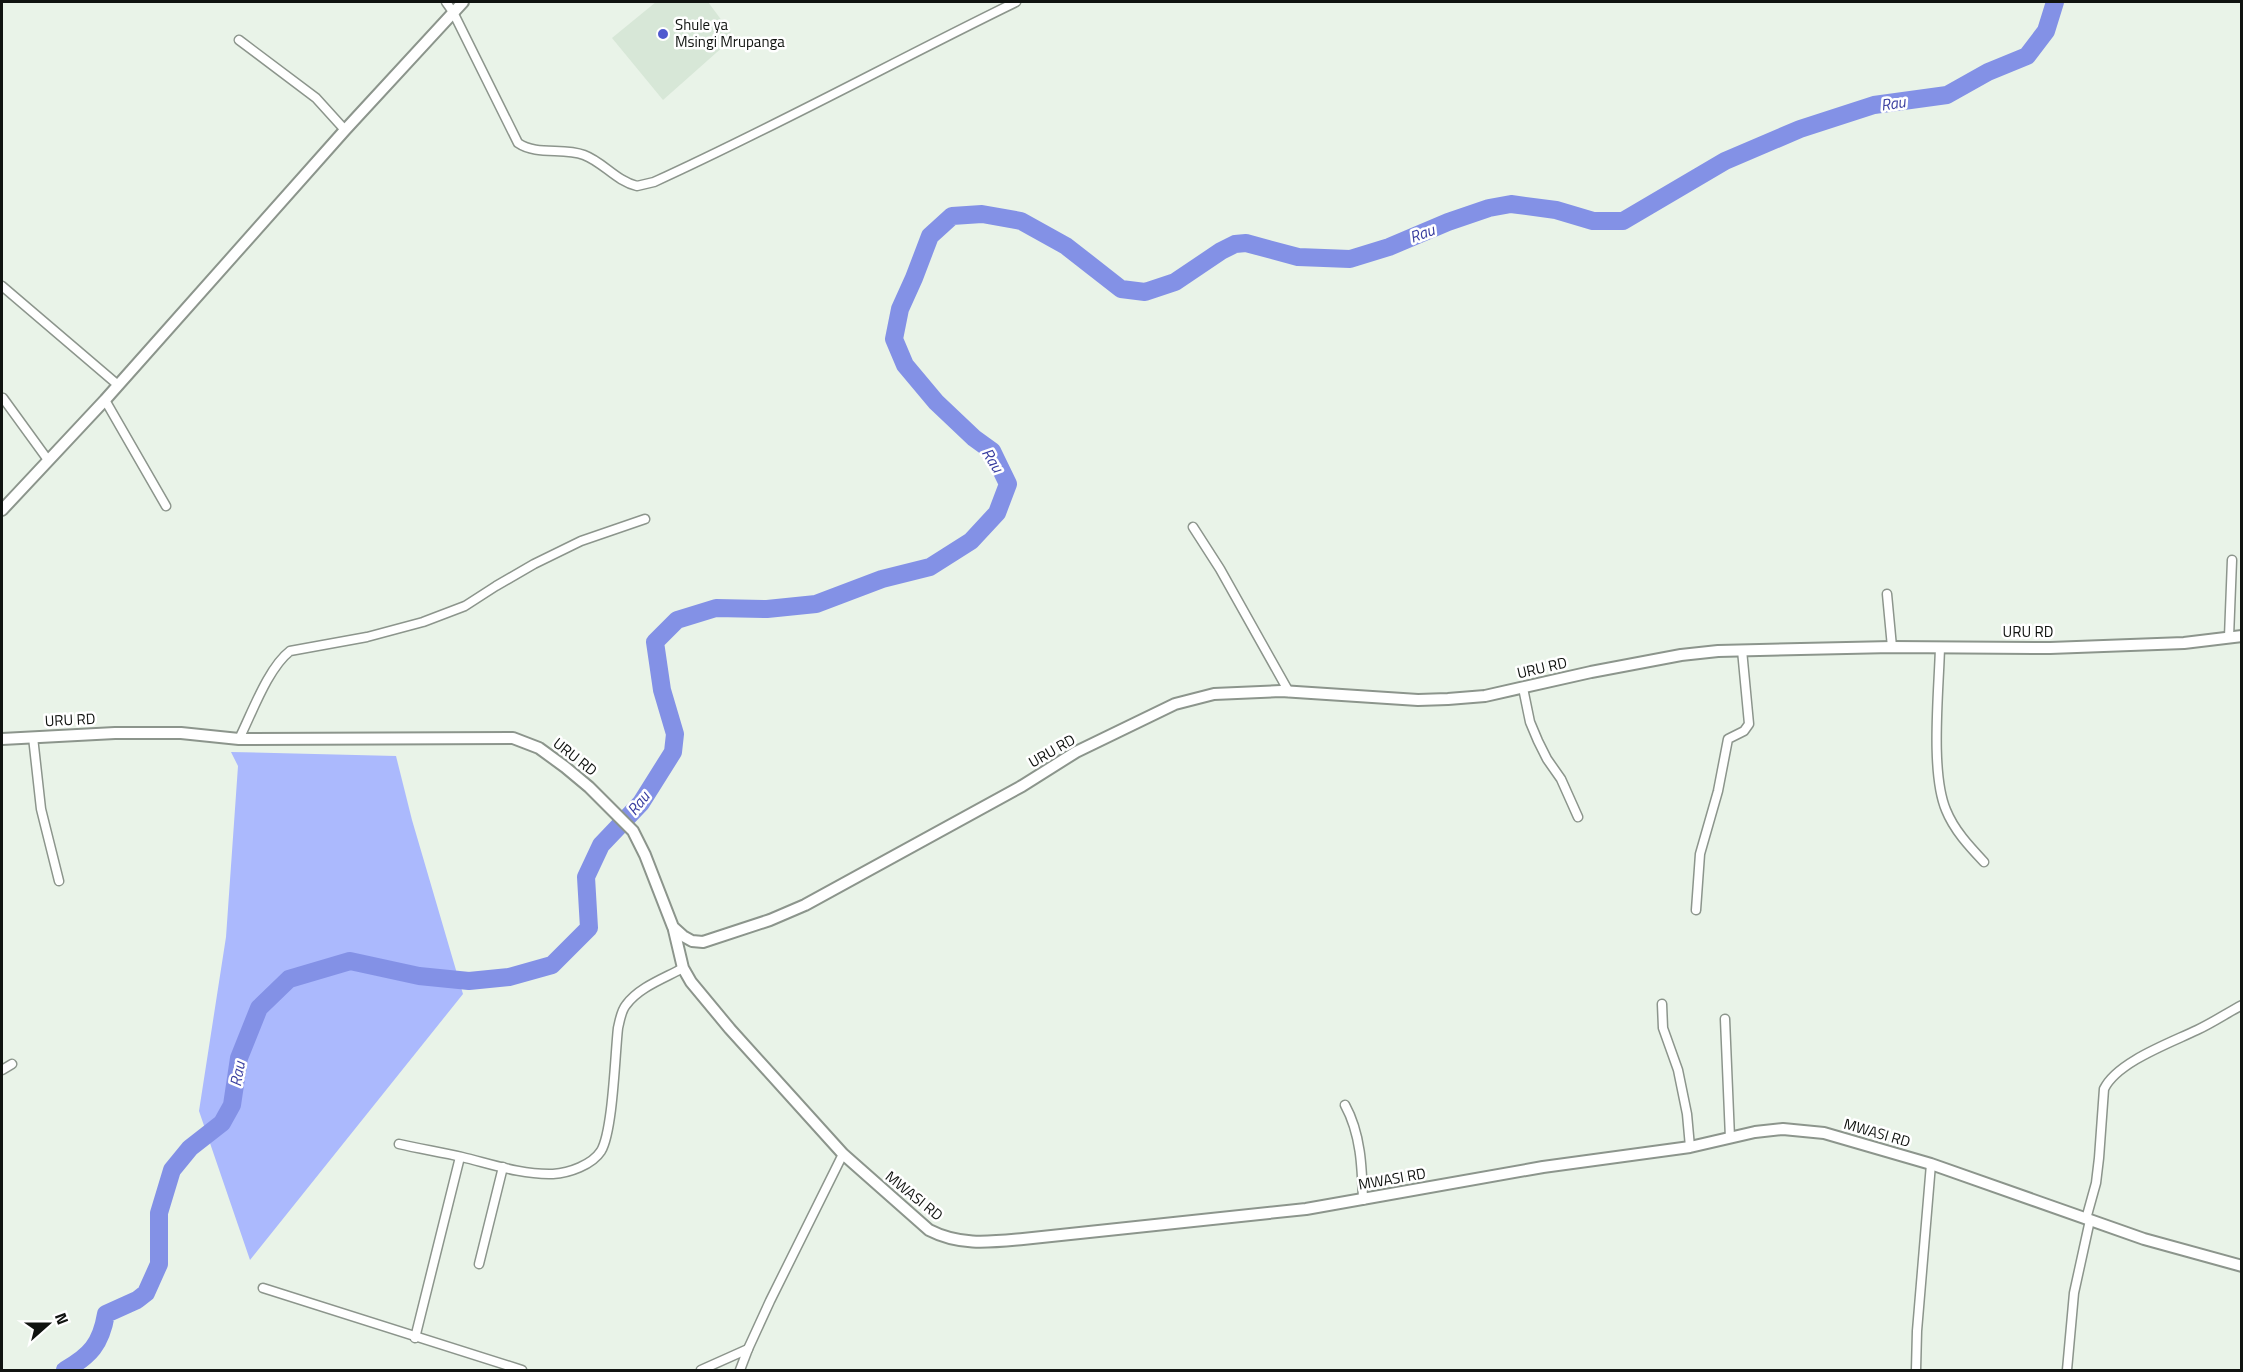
<svg xmlns="http://www.w3.org/2000/svg" width="2243" height="1372" font-family="'Titillium Web',sans-serif">
	<style>
		.built { fill: #d7e7d7 }
		.green { fill: #abb9fd }
		.lines { fill: none; stroke-linecap: round; stroke-linejoin: round }
		.river { stroke: #8391e6; stroke-width: 18 }
		.minor-casing { stroke: #8c958c; stroke-width: 11 }
		.tertiary-casing { stroke: #8c958c; stroke-width: 14 }
		.minor { stroke: #fff; stroke-width: 8 }
		.tertiary { stroke: #fff; stroke-width: 10 }
		.poi-dot { fill: #5059cf; stroke: #fff; stroke-width: 2 }
		.labels { text-anchor: middle; stroke-width: 5; stroke-linejoin: round; paint-order: stroke }
		.poi-label { font-size: 15px; fill: #101310; stroke: #fff; text-anchor: start }
		.street-label { font-size: 15px; fill: #101310; stroke: #fff }
		.water-label { font-size: 16px; font-style: italic; fill: #383d9f; stroke: #fff }
	</style>
	<rect width="100%" height="100%" fill="#e9f3e8"/>
	<polygon class="built" points="656,2 708,2 734,37 663,100 612,38"/>
	<polygon class="green" points="231,752 396,756 412,820 463,994 250,1260 199,1111 226,937 238,766"/>
	<g class="lines">
		<path class="river" d="M 65,1370 C 90,1356 101,1344 106,1314 L 137,1300 L 146,1293 L 159,1264 L 159,1213 L 172,1170 L 190,1148 L 222,1123 L 232,1105 L 239,1058 L 259,1008 L 289,979 L 350,961 L 419,976 L 469,981 L 509,977 L 552,965 L 589,928 L 586,877 L 601,845 L 641,803 L 673,752 L 675,734 L 662,690 L 655,642 L 677,620 L 716,608 L 767,609 L 816,604 L 882,579 L 930,567 L 971,541 L 997,513 L 1008,484 L 992,451 L 974,438 L 936,402 L 905,365 L 894,339 L 900,309 L 914,278 L 930,236 L 952,216 L 982,214 L 1021,221 L 1066,246 L 1121,289 L 1145,292 L 1175,282 L 1221,251 L 1235,244 L 1246,243 L 1298,257 L 1350,259 L 1389,247 L 1448,222 L 1489,208 L 1511,204 L 1556,210 L 1593,221 L 1623,221 L 1725,161 L 1800,129 L 1874,105 L 1947,95 L 1988,72 L 2027,56 L 2046,31 L 2055,2"/>
		<defs>
			<g id="minor">
				<path d="M 446,2 L 453,12 L 518,143 C 537,156 563,147 584,155 C 603,162 616,181 637,186 L 654,182 C 777,126 895,61 1016,2"/>
				<polyline points="239,40 316,98 345,130"/>
				<polyline points="2,286 118,385"/>
				<polyline points="3,398 48,460"/>
				<polyline points="105,400 166,506"/>
				<polyline points="1193,527 1220,569 1289,692"/>
				<polyline points="1887,594 1892,647"/>
				<polyline points="2229,637 2232,560"/>
				<path d="M 1940,647 C 1939,690 1930,772 1946,810 C 1954,830 1969,846 1984,862"/>
				<polyline points="1523,688 1530,722 1538,741 1547,759 1561,779 1578,817"/>
				<polyline points="33,737 41,809 59,881"/>
				<path d="M 239,739 C 252,713 268,668 290,651 L 367,637 L 423,622 L 465,606 L 496,586 L 534,564 L 581,541 L 645,519"/>
				<polyline points="1696,910 1700,854 1718,791 1728,739 1744,731 1749,724 1742,650"/>
				<polyline points="1662,1004 1663,1028 1678,1070 1687,1114 1690,1147"/>
				<polyline points="1725,1019 1730,1138"/>
				<polyline points="2,1070 12,1064"/>
				<path d="M 1345,1105 C 1361,1134 1362,1168 1363,1200"/>
				<path d="M 399,1144 C 420,1149 441,1152 462,1157 C 491,1164 522,1175 553,1174 C 569,1173 592,1165 601,1151 C 613,1131 615,1054 618,1028 C 620,1020 621,1011 626,1005 C 639,987 665,978 683,968"/>
				<path d="M 2086,1219 L 2096,1183 L 2099,1158 L 2104,1089 C 2117,1062 2170,1043 2197,1030 C 2212,1023 2227,1013 2242,1005"/>
				<polyline points="479,1264 503,1167"/>
				<polyline points="263,1288 522,1370"/>
				<polyline points="415,1338 460,1157"/>
				<polyline points="701,1370 748,1349"/>
				<polyline points="740,1370 748,1349 770,1301 843,1154"/>
				<polyline points="1916,1370 1917,1331 1931,1164"/>
				<polyline points="2067,1370 2074,1293 2090,1220"/>
			</g>
			<g id="tertiary">
				<polyline points="2,510 105,400 345,130 463,2"/>
				<polyline points="2,739 115,733 181,733 239,739 513,738 539,748 565,767 589,787 633,831 645,855 673,927 683,936 692,941 703,942 770,920 805,905 1022,786 1076,752 1175,704 1214,694 1281,691 1418,700 1448,699 1485,696 1591,672 1681,655 1718,651 1892,647 2050,648 2184,643 2242,636"/>
				<path d="M 674,930 L 683,968 L 691,982 L 730,1029 L 843,1154 L 929,1230 C 960,1246 990,1242 1023,1239 L 1306,1209 L 1543,1167 L 1690,1147 L 1755,1132 L 1783,1129 L 1824,1133 L 1931,1164 L 2144,1239 L 2242,1266"/>
			</g>
		</defs>
		<use href="#minor" class="minor-casing"/>
		<use href="#tertiary" class="tertiary-casing"/>
		<use href="#minor" class="minor"/>
		<use href="#tertiary" class="tertiary"/>
	</g>
	<circle class="poi-dot" cx="663" cy="34" r="6"/>
	<g class="labels">
		<g class="poi-label">
			<text x="675" y="30">Shule ya<tspan x="675" dy="17">Msingi Mrupanga</tspan></text>
		</g>
		<g class="street-label">
			<text x="2028" y="637">URU RD</text>
			<text transform="translate(1542 668) rotate(-13)" y="5">URU RD</text>
			<text transform="translate(70 720) rotate(-3)" y="5">URU RD</text>
			<text transform="translate(1052 751) rotate(-30)" y="5">URU RD</text>
			<text transform="translate(575 757) rotate(38)" y="5">URU RD</text>
			<text transform="translate(1877 1133) rotate(16)" y="5">MWASI RD</text>
			<text transform="translate(1392 1179) rotate(-10)" y="5">MWASI RD</text>
			<text transform="translate(914 1196) rotate(39)" y="5">MWASI RD</text>
		</g>
		<g class="water-label">
			<text transform="translate(1893 103) rotate(-9)" y="6">Rau</text>
			<text transform="translate(1422 233) rotate(-20)" y="6">Rau</text>
			<text transform="translate(993 460) rotate(58)" y="6">Rau</text>
			<text transform="translate(638 803) rotate(-52)" y="6">Rau</text>
			<text transform="translate(237 1074) rotate(-80)" y="6">Rau</text>
		</g>
	</g>
	<rect width="2243" height="1372" fill="none" stroke="#101310" stroke-width="6"/>
	<g transform="translate(48 1324) rotate(69)" stroke="#ffffff" stroke-width="4.5" paint-order="stroke">
	<path d="M0-4.5L10 22L0 15L-10 22Z" fill="#101310"/>
	<text y="-9" font-size="16" font-weight="bold" text-anchor="middle" fill="#101310">N</text>
	</g>
</svg>
